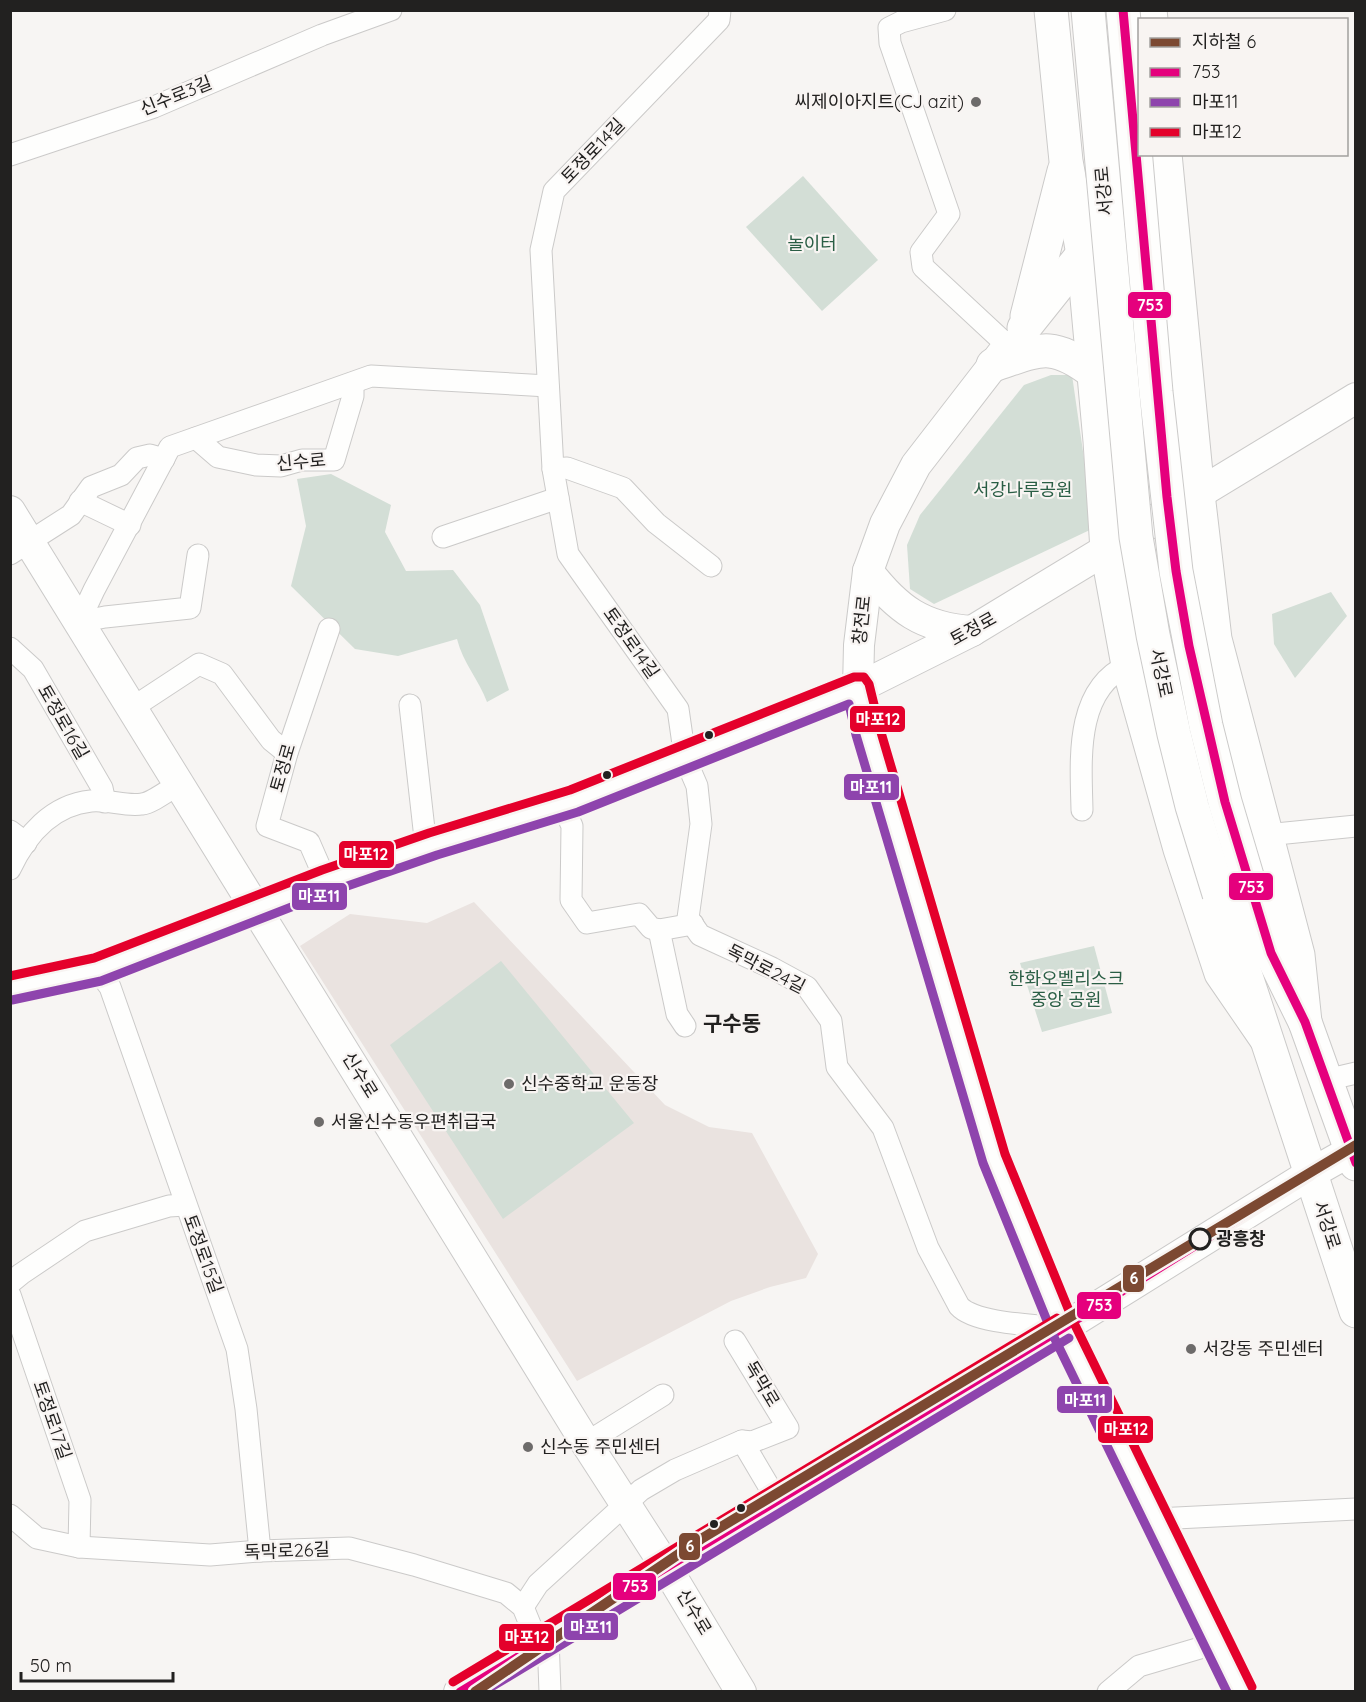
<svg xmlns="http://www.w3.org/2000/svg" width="1366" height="1702" font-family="Quicksand,'Noto Sans KR',sans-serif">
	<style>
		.built { fill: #eae3e0 }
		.green { fill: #d3ded6 }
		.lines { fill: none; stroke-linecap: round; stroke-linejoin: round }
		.street-casing { stroke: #cbcac9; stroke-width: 23 }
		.secondary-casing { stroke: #cbcac9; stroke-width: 32 }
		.primary-casing { stroke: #cbcac9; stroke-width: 35 }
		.street { stroke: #fefefd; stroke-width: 21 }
		.secondary { stroke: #fefefd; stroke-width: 30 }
		.primary { stroke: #fefefd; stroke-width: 33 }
		.primary-bridge-casing { stroke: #cbcac9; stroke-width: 35; stroke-linecap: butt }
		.primary-bridge { stroke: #fefefd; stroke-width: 33 }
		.bus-1-casing { stroke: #f8f4f2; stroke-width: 14 }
		.bus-2-casing { stroke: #f8f4f2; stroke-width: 14 }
		.bus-3-casing { stroke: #f8f4f2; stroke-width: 14 }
		.bus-1 { stroke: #e5007d; stroke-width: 9 }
		.bus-2 { stroke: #8e44ad; stroke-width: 9 }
		.bus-3 { stroke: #e4002b; stroke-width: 9 }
		.metro-1-casing { stroke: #f8f4f2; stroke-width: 15 }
		.metro-1 { stroke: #7c4932; stroke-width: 10 }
		.poi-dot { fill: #6d6b6a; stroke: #f8f4f2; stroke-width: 2 }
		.bus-dot { fill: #222120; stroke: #f8f4f2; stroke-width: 2 }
		.stop-dot { fill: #f8f4f2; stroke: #222120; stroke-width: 3 }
		.labels { text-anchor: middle; stroke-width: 4.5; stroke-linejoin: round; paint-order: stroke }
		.street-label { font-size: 18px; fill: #222120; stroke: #f8f4f2 }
		.poi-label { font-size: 18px; fill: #222120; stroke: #f8f4f2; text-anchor: start }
		.park-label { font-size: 18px; fill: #2a5e45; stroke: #f8f4f2 }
		.stop-label { font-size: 18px; font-weight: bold; fill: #222120; stroke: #f8f4f2; text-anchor: start }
		.quarter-label { font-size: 21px; font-weight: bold; fill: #222120; stroke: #f8f4f2 }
		.line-badge { stroke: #f8f4f2; stroke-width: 2 }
		.badge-label { font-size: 16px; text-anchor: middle; font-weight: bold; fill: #fff }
	</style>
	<rect width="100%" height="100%" fill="#f7f5f3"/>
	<polygon class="built" points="474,902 665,1105 709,1127 752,1133 818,1254 806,1278 770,1287 731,1301 577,1381 300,946 350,914 427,923"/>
	<g class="green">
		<polygon points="803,176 878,260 822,311 746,227"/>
		<polygon points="1051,375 1072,375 1094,528 934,604 910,589 907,545 920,515 1024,385"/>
		<path d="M 331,474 L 391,505 L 385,532 L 406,571 L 453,570 L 480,605 L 509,690 L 487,702 C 479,680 463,663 457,639 L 398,656 L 355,649 L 291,586 L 306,526 L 297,479 Z"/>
		<polygon points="1331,592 1347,616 1295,678 1274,644 1272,614"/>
		<polygon points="1094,946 1112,1013 1042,1032 1020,963"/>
		<polygon points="501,961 634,1123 503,1219 390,1045"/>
	</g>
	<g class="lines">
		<defs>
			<g id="street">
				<path d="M 720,10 L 719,20 L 554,191 L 541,250 L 553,469 L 568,554 L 678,709 L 685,758 L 697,786 L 701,824 L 688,918 L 700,935 L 772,968 L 807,987 L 831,1021 L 837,1067 L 883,1128 L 928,1248 L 959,1306 C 975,1324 1038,1325 1063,1328"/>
				<polyline points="945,10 901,22 889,28 890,43 949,214 921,252 923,267 1008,346"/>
				<polyline points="10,155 154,107 322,35 391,10"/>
				<polyline points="196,438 218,457 256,465 281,466 302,460 334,460 353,396 353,383"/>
				<polyline points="553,469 567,468 623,488 656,523 711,566"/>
				<polyline points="80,501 130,525"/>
				<polyline points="443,537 558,498"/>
				<polyline points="10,554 71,515 91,487 121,475 137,458 150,455 164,459"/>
				<polyline points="79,622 94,590 170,447 371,376 548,386"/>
				<polyline points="79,622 105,617 190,608 198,555"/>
				<polyline points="10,648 33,669 102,788 105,802"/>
				<polyline points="410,705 426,847"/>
				<polyline points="132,708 199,664 222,674 271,740 287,753"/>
				<polyline points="562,804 572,826 571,900 587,923 639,914 651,928 659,930 693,924"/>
				<path d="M 1082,810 C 1081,761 1074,690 1128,665"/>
				<polyline points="10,831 26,843"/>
				<polyline points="1266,835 1356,826"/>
				<path d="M 10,869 C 26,835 52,805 91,801 C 108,799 126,807 142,804 C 152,803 170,789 179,784"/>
				<polyline points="326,881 309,842 267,826 287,753 329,629"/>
				<polyline points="659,930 677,1014 685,1026"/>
				<polyline points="97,970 110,987 237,1349 246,1409 260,1551"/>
				<polyline points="1326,1080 1356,1073"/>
				<polyline points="10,1283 21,1274 85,1231 169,1206 185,1205"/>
				<polyline points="10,1295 80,1500 79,1547"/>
				<polyline points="735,1341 788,1428 752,1442 742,1441"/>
				<polyline points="586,1443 663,1395"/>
				<polyline points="10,1515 37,1538 79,1547 210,1555 260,1551 349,1548 414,1565 506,1593 523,1607 538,1644"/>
				<polyline points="1156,1519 1356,1509"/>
				<polyline points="523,1607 538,1584 641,1490 675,1470 742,1441 777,1500"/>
				<polyline points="548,1638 550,1692"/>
				<polyline points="1108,1692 1139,1666 1217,1643"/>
			</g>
			<g id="secondary">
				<polyline points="1008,346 916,465 885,524 868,571 859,645 858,688 868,732 994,1158 1063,1328 1241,1692"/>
				<polyline points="10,511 586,1443 666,1567 741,1692"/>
				<path d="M 868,571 C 897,609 923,628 972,631"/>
				<polyline points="10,988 97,970 326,881 433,844 574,801 858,688 972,631 1356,398"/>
				<polyline points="459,1692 1063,1328 1310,1174 1356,1148"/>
			</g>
			<g id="primary">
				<polyline points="1051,10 1066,161 1083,254 1100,441 1107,550 1128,665 1180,849 1221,973 1265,1037"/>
				<polyline points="1150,10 1151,20"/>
				<polyline points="1165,154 1198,494 1215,639 1298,955 1305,1022"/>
				<polyline points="1027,316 1064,171"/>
				<polyline points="1024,328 1083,254 1133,175 1140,154"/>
				<path d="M 993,365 C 1039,350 1051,340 1093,372"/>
				<polyline points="1250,886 1271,953 1305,1022 1356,1164"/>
				<polyline points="1219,894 1356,1311"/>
			</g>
		</defs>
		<use href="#street" class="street-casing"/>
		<use href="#secondary" class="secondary-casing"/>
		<use href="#primary" class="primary-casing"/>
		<use href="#street" class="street"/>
		<use href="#secondary" class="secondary"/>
		<use href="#primary" class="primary"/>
		<defs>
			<g id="primary-bridge">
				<polyline points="1088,10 1136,537 1153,635 1174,734 1192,806 1219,894"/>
				<polyline points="1123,10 1156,392 1176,571 1206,726 1225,802 1250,886"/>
			</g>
		</defs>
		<use href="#primary-bridge" class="primary-bridge-casing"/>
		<use href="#primary-bridge" class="primary-bridge"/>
		<defs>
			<g id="bus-1">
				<polyline points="1123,10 1167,497 1176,571 1189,646 1225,802 1271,953 1305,1022 1356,1163"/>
				<polyline points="460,1692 1063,1328 1310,1174"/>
			</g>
			<g id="bus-2">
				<polyline points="12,1000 101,981 330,892 437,855 578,812 849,704 856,735 983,1163 1052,1333 1227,1692"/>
				<polyline points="483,1692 1069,1338"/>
			</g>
			<g id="bus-3">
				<polyline points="10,976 94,958 322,870 429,833 570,790 854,677 864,677 869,684 880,729 1005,1154 1074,1323 1252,1687"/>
				<polyline points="453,1682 1057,1318"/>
			</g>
		</defs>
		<use href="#bus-1" class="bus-1-casing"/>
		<use href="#bus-2" class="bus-2-casing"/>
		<use href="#bus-3" class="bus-3-casing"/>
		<use href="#bus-1" class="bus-1"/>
		<use href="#bus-2" class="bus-2"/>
		<use href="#bus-3" class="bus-3"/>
		<defs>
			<polyline id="metro-1" points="475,1692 701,1539 1356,1145"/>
		</defs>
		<use href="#metro-1" class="metro-1-casing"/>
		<use href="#metro-1" class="metro-1"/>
	</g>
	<g class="poi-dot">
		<circle cx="976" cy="102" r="6"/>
		<circle cx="509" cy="1084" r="6"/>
		<circle cx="319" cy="1122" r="6"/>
		<circle cx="1191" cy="1349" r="6"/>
		<circle cx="528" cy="1447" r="6"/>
	</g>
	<g class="bus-dot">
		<circle cx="709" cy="735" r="5"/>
		<circle cx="607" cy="775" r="5"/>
		<circle cx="741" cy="1508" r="5"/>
		<circle cx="714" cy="1524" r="5"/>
	</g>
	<circle class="stop-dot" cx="1200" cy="1239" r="10"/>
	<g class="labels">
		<g class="street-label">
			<text transform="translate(176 96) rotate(-22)" y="6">신수로3길</text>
			<text transform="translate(593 151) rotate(-46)" y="6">토정로14길</text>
			<text transform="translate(1104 191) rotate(-95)" y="6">서강로</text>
			<text transform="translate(301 462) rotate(-5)" y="6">신수로</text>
			<text transform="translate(862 620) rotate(-84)" y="6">창전로</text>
			<text transform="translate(973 629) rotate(-29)" y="6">토정로</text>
			<text transform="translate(631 643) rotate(55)" y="6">토정로14길</text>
			<text transform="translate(1161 673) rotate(78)" y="6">서강로</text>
			<text transform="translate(63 722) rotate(60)" y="6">토정로16길</text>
			<text transform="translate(283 768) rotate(-74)" y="6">토정로</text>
			<text transform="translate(766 969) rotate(27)" y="6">독막로24길</text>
			<text transform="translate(360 1075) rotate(58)" y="6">신수로</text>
			<text transform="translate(1327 1225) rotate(72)" y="6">서강로</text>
			<text transform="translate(203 1254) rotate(70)" y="6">토정로15길</text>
			<text transform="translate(762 1384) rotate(59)" y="6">독막로</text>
			<text transform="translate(52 1420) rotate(71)" y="6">토정로17길</text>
			<text transform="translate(287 1551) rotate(-2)" y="6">독막로26길</text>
			<text transform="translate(694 1612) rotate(59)" y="6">신수로</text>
		</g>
		<g class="poi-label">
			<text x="964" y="108" text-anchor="end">씨제이아지트(CJ azit)</text>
			<text x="521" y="1090">신수중학교 운동장</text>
			<text x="331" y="1128">서울신수동우편취급국</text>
			<text x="1203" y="1355">서강동 주민센터</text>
			<text x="540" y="1453">신수동 주민센터</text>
		</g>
		<g class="park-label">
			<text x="812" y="250">놀이터</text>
			<text x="1023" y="496">서강나루공원</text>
			<text x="1066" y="985">한화오벨리스크<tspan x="1066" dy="21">중앙 공원</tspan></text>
		</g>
		<g class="stop-label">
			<text x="1216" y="1245">광흥창</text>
		</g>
		<g class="quarter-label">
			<text x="732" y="1031">구수동</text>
		</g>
	</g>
	<g class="line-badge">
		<rect x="1127" y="291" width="45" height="28" rx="6" fill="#e5007d"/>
		<rect x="849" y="705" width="57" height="28" rx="6" fill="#e4002b"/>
		<rect x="843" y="773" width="57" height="28" rx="6" fill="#8e44ad"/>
		<rect x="338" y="840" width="57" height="29" rx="6" fill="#e4002b"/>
		<rect x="1228" y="872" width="46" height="29" rx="6" fill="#e5007d"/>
		<rect x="291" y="882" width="57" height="29" rx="6" fill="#8e44ad"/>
		<rect x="1122" y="1264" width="23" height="29" rx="6" fill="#7c4932"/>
		<rect x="1076" y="1291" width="46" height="29" rx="6" fill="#e5007d"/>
		<rect x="1056" y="1385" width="57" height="29" rx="6" fill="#8e44ad"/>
		<rect x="1097" y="1415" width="57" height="29" rx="6" fill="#e4002b"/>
		<rect x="678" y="1532" width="23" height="29" rx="6" fill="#7c4932"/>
		<rect x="612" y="1572" width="45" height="29" rx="6" fill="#e5007d"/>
		<rect x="563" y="1612" width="56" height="29" rx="6" fill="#8e44ad"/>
		<rect x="498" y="1623" width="57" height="29" rx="6" fill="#e4002b"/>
	</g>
	<g class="badge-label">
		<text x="1150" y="311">753</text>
		<text x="878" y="725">마포12</text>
		<text x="871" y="793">마포11</text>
		<text x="366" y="860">마포12</text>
		<text x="1251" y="893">753</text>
		<text x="319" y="902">마포11</text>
		<text x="1134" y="1284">6</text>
		<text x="1099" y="1311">753</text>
		<text x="1085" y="1406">마포11</text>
		<text x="1126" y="1435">마포12</text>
		<text x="690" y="1552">6</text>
		<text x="635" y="1592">753</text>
		<text x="591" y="1633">마포11</text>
		<text x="527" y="1643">마포12</text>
	</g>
	<rect width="1366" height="1702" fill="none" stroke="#222120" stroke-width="24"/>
	<rect x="1138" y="18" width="210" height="138" fill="#f8f4f2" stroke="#a2a09e" stroke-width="1.5"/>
	<rect x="1150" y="38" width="30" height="9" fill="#7c4932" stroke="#a2a09e" stroke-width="1.5"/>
	<text x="1192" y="48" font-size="18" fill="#222120">지하철 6</text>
	<rect x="1150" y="68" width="30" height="9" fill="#e5007d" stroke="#a2a09e" stroke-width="1.5"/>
	<text x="1192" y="78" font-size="18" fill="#222120">753</text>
	<rect x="1150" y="98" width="30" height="9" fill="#8e44ad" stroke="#a2a09e" stroke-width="1.5"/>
	<text x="1192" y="108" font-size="18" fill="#222120">마포11</text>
	<rect x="1150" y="128" width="30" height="9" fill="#e4002b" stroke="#a2a09e" stroke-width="1.5"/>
	<text x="1192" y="138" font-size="18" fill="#222120">마포12</text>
	<path d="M21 1672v9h152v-9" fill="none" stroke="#222120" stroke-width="3"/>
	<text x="30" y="1672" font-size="18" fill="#222120" stroke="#f8f4f2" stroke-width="4.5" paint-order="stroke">50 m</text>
</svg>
